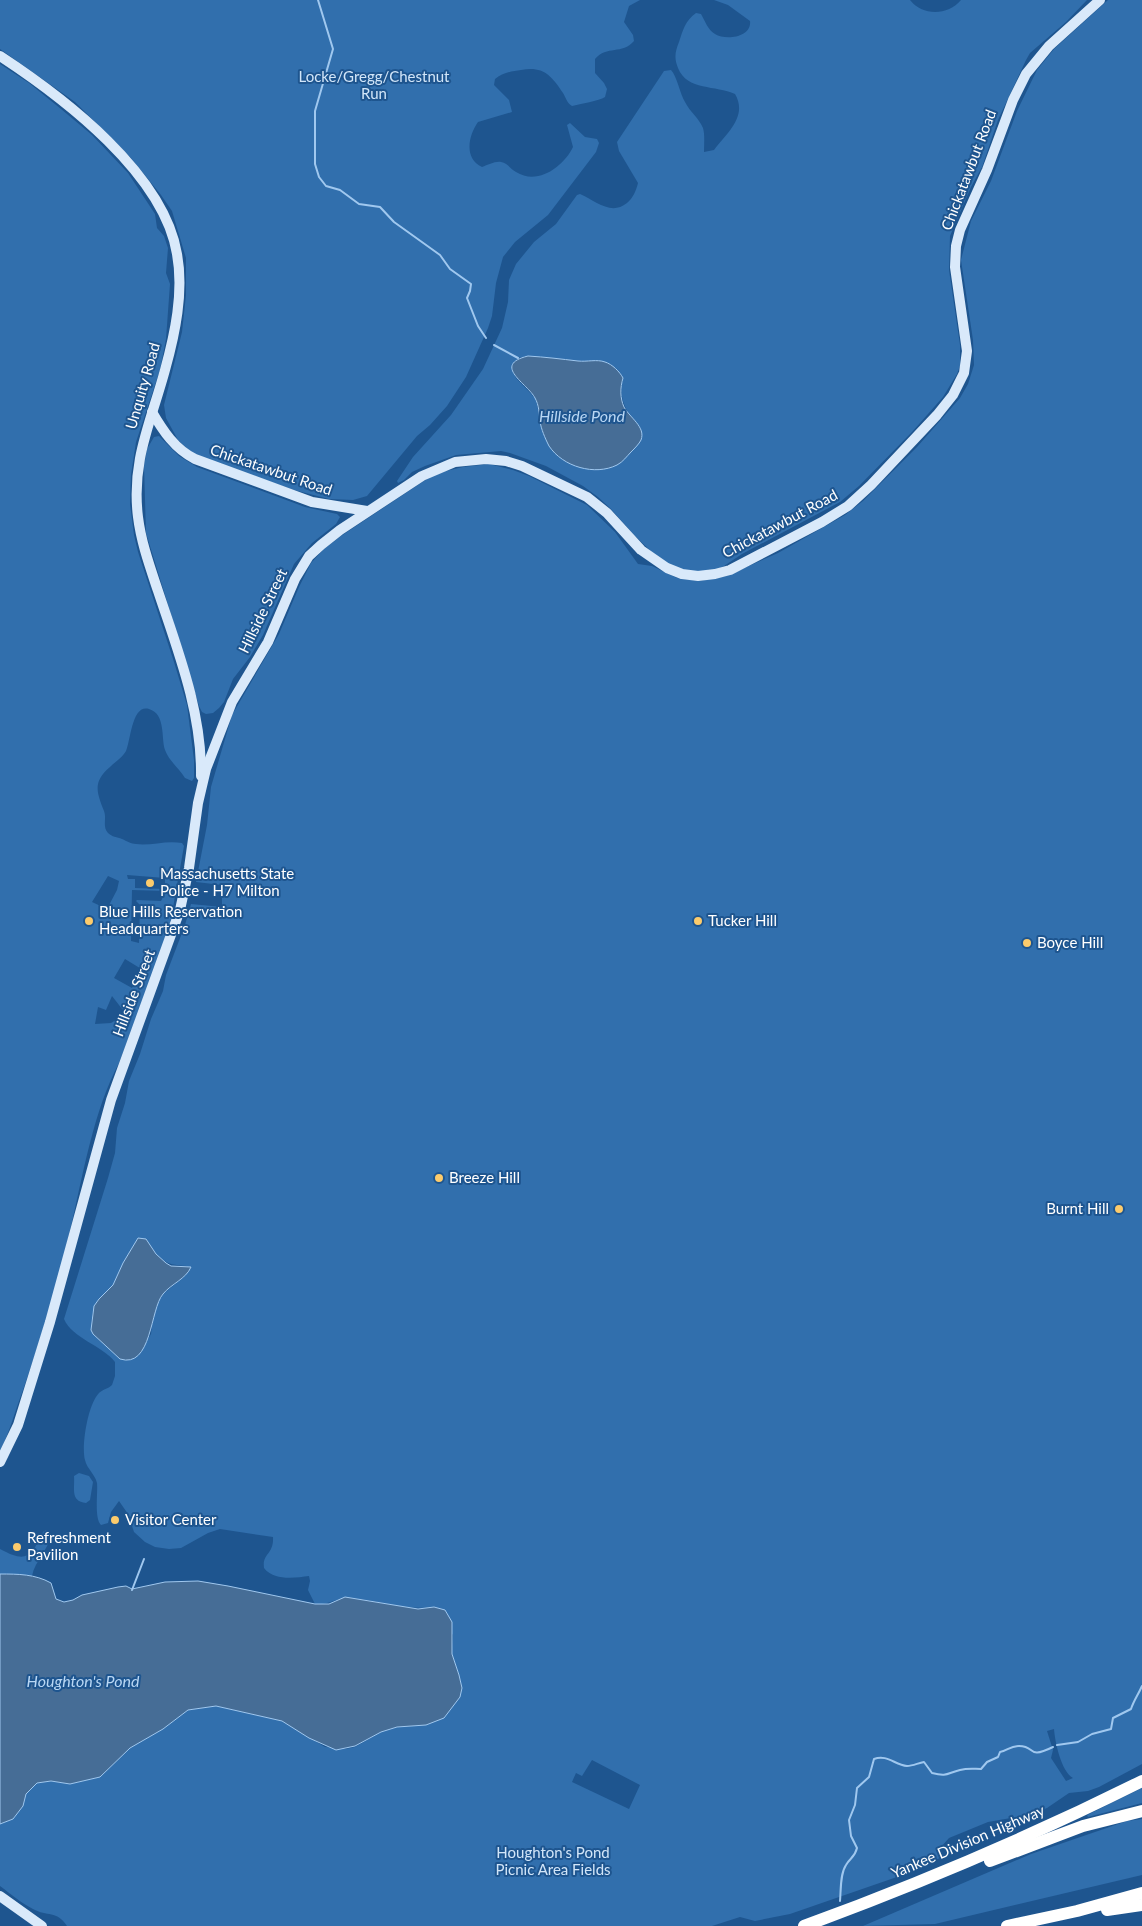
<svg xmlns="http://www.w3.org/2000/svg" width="1142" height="1926" font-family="Lato,sans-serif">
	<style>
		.green { fill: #316fad; fill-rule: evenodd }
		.water { fill: #466d96; stroke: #a0c8ef }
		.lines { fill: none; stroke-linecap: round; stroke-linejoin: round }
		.stream { stroke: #a0c8ef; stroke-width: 2 }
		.secondary { stroke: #d9e9fa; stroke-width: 10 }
		.motorway { stroke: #fff; stroke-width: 12 }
		.poi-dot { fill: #fccb6c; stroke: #1e558f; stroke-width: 2 }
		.labels { text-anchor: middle; stroke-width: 4; stroke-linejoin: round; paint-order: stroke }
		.park-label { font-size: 15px; fill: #d2e6f9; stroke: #1e558f }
		.street-label { font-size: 15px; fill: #fff; stroke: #1e558f }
		.poi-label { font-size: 15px; fill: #fff; stroke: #1e558f; text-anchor: start }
		.water-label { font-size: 16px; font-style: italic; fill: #b9d7f4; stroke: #1e558f }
	</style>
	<rect width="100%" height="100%" fill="#1e558f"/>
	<g class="green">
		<path d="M 0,0 L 640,0 L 629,6 L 624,22 L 633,35 L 634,41 C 622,55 607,45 595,59 L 595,73 L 604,83 L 607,89 L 605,97 C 599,101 580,104 572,106 C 567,103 566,98 563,93 C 551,75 543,66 521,70 C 512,71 502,73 495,79 L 494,85 L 509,100 L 512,112 L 478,122 C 468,136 464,159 482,167 C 488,165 495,161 501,162 C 508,163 510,169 516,172 C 538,186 564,166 573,147 L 567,125 L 570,123 L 585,137 L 597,139 L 599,143 L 596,152 L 548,215 L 515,242 L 503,257 L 496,283 L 492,316 L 488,328 L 466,377 L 447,406 L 430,425 L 417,436 L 367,496 L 353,500 L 329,499 L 294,490 L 219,464 L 192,453 L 178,440 L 166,418 L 164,405 L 182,332 L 186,295 L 186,258 L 172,211 L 161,195 L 131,158 L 75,102 L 0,49 Z"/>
		<path d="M 714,0 L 910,0 C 922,16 948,16 961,0 L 1087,0 L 1066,22 L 1030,53 L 1026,60 L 998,120 L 982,167 L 971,187 L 950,236 L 949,270 L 960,345 L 960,366 L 957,374 L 943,397 L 912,432 L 859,486 L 840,502 L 742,554 L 724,566 L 716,570 L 694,572 L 674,568 L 655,555 L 635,536 L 610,508 L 598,497 L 583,486 L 546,466 L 510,453 L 501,451 L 456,455 L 425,466 L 412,472 L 404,480 L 398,483 L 397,481 L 413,457 L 451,415 L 483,369 L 502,328 L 508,302 L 509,280 L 516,264 L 534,242 L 556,224 L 577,195 L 580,194 C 596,201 611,216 627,203 C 633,198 636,191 638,183 L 619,151 L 617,142 L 664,71 L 671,70 C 677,76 680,94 685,102 C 690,112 699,118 703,128 C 705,135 704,144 704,152 L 714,150 C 727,133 748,116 735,94 C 716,85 687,91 678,68 C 674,58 675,52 679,42 C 683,30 685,21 696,13 L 701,14 C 705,21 708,30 715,34 C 726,41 752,37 750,21 L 728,5 ZM 528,356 C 545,357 561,359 578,361 C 587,362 596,359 605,362 C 612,364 618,373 623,378 C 618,399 626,412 640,428 L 550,446 L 542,431 L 536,399 L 516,378 L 513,372 L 512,368 L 518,358 Z"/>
		<path d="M 1108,0 L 1142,0 L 1142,1764 L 1099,1787 L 1088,1791 L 1069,1793 L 1047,1808 L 1033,1814 L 988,1822 L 949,1838 L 941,1847 L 942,1855 L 940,1858 L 894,1878 L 790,1914 L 755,1921 L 740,1917 L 712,1926 L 67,1926 C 57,1910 47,1917 33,1909 C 21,1903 11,1894 0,1886 L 0,1824 L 13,1819 L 23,1806 L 26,1794 L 37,1783 L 51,1781 L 70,1784 L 100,1777 L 130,1748 L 163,1729 L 188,1710 L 216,1706 L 282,1721 L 325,1747 L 346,1749 L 355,1747 L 381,1732 L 398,1727 L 426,1725 L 462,1688 L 459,1675 L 452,1654 L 453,1635 L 434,1607 C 404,1611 379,1600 349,1598 C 338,1597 330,1605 315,1604 L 308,1590 L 310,1581 L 309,1576 C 295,1578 274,1581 264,1568 C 262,1553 274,1555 273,1537 L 220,1529 L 208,1533 L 181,1548 L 169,1549 L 155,1547 L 145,1542 L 134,1532 L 128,1514 L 119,1501 L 111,1512 L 108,1523 L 101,1525 C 94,1518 98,1494 97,1483 C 95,1474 87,1469 85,1460 C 81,1446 88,1404 99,1393 C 103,1389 108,1389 112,1385 L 115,1376 L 115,1362 C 103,1346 72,1338 64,1319 L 108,1178 L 115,1153 L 117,1128 L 125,1103 L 129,1081 L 140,1054 L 151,1019 L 163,991 L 166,975 L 185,925 L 191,904 L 222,907 L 222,885 L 196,882 L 207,825 L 211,787 L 232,715 L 279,634 L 299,587 L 311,563 L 324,549 L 341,536 L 430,477 L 446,471 L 463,467 L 489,464 L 513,470 L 529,476 L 587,505 L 615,532 L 638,564 L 652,566 L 677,578 L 699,581 L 726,576 L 778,553 L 845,515 L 863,501 L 917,447 L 960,398 L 968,384 L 974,365 L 973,340 L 961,260 L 971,221 L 991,181 L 1017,111 L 1037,70 L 1054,49 ZM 146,1239 C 159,1259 162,1265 187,1266 L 184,1277 L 164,1293 L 158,1301 L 153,1314 L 151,1334 L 138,1355 L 129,1359 L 120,1359 L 93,1334 C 90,1325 92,1308 98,1300 C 103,1294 110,1290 114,1283 C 124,1264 127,1251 146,1239 ZM 1054,1729 C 1055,1742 1061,1771 1073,1778 L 1066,1781 L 1051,1758 L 1053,1750 L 1047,1731 ZM 592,1760 L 640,1785 L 629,1809 L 572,1782 L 576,1773 L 582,1776 Z"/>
		<path d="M 0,64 L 29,83 L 61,109 L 92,135 L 128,173 L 155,214 L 157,228 L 164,236 L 168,248 L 166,273 L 170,284 L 166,339 L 160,370 L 136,442 L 131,475 L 130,504 L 134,535 L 138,552 L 174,662 L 187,705 L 194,760 L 194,778 L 192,781 L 185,778 C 179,768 169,761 165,750 C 161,738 166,714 149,709 C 132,704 131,739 126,751 C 122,758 116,761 110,767 C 92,782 97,793 104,811 C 107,819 102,826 108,833 C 112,837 117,837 122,839 C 127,841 131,844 136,844 C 151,846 166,840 182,843 L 184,846 L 169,930 L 119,1063 C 94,1110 84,1170 72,1222 C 59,1279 42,1335 23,1390 C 15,1411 10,1431 0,1451 ZM 127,875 L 165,878 L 165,889 L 135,888 L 135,879 L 128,879 ZM 108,876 L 119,881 L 117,890 L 107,909 L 92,902 ZM 132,890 L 166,891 L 161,901 L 137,900 L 136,901 L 140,905 L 139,943 L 131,941 ZM 125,959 L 143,970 L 132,988 L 114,978 ZM 112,996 L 126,1014 L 111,1023 L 95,1024 L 98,1007 L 106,1010 Z"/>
		<polygon points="159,436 179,456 197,467 305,507 337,514 340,517 336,524 312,543 294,564 263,635 250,657 233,679 224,702 219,708 213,713 206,714 202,712 199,706 146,533 144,466 147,449 154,437"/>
		<path d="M 79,1473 L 89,1476 L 93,1482 L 90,1500 L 86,1503 C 70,1501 75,1489 74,1476 Z"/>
		<path d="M 46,1530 L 51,1534 C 49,1550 35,1560 32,1576 L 0,1574 L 0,1549 C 26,1563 31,1558 43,1532 Z"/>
		<polygon points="1142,1788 1142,1803 1088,1817 1087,1815"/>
		<polygon points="1142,1819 1142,1875 935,1924 863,1926 1031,1854 1127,1821"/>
	</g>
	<g class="water">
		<path d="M 528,356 C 545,357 561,359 578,361 C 587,362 597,359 605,362 C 612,364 620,372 623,378 C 620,388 620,398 624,407 C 630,418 646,427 641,440 C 639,444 635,448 631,452 C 627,456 623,462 617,465 C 595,476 563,467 549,446 C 545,438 541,429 540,421 C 539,413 539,405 535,398 C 528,384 491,365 528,356 Z"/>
		<path d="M 138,1238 L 146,1239 L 156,1254 L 166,1263 L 171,1266 L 191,1267 C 186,1279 171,1284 163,1294 C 150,1309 152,1369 120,1359 L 93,1334 L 91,1330 L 94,1306 L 99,1299 L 113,1285 L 123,1263 Z"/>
		<path d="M 0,1574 C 18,1574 35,1574 51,1583 L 56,1599 L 64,1602 L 73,1600 L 82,1595 L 118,1587 L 126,1586 L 132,1589 L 165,1582 L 198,1581 L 228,1586 L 315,1604 L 329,1604 L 345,1597 L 418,1609 L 434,1607 L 445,1610 L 452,1622 L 452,1654 L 459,1675 L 462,1688 L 460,1697 L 444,1718 L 426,1725 L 397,1727 L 381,1732 L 355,1746 L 336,1750 L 309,1738 L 282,1721 L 216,1706 L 188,1710 L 163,1729 L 130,1748 L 100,1777 L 70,1784 L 51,1781 L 37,1783 L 26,1794 L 23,1806 L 13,1819 L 0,1824 Z"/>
	</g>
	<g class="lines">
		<g class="stream">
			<polyline points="318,0 333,49 315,111 315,164 319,177 326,186 340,190 359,204 380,207 394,222 440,255 450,269 471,284 470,291 467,298 478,326 486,338"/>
			<polyline points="494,345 518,358"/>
			<polyline points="132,1590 144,1559"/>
			<path d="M 1057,1745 L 1078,1742 L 1092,1734 L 1111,1729 L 1113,1718 L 1131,1709 C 1134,1700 1138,1695 1142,1686"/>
			<path d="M 840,1901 C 841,1890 840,1874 846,1865 C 850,1858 855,1857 857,1848 L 851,1836 L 849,1820 L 855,1805 L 857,1788 L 869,1777 L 874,1759 C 887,1754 895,1765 907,1766 C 913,1766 918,1763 924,1762 L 932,1773 C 948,1777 947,1773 960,1770 C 968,1768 974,1769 981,1769 L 987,1762 L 998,1757 L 1000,1752 C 1007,1751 1010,1746 1019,1746 C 1037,1746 1026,1760 1053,1747"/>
		</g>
		<g class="secondary">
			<path d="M 0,56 C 64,98 164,174 177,254 C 184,292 175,334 165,370 C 151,422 131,461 138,517 C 141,542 150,567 158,591 C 178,651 202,712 201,776"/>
			<path d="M 152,412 C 163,431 175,449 195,459 L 312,502 L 367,511"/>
			<polyline points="0,1462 18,1425 50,1322 111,1100 180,910 189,868 198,803 206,769 232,702 268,642 295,579 309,556 321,545 340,530 422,476 455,462 486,459 506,461 522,466 587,497 607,513 641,550 667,568 682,574 698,576 715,574 730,570 822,522 848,506 871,485 937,415 953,395 964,373 967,351 955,267 956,246 960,230 987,170 1013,100 1026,74 1049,46 1100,0"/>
			<polyline points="0,1896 42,1926"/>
		</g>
		<g class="motorway">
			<polyline points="990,1861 1083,1826 1142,1811"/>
			<polyline points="1107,1910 1142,1905"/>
			<path d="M 804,1926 C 919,1884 1032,1836 1142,1781"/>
			<polyline points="1007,1926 1077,1911 1142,1893"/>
		</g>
	</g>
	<g class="poi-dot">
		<circle cx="150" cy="883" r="5"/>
		<circle cx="89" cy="921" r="5"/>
		<circle cx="698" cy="921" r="5"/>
		<circle cx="1027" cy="943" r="5"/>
		<circle cx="439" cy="1178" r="5"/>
		<circle cx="1119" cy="1209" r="5"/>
		<circle cx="115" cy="1520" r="5"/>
		<circle cx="17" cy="1547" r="5"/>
	</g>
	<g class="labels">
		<g class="park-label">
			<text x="374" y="82">Locke/Gregg/Chestnut<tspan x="374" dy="17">Run</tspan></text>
			<text x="553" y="1858">Houghton's Pond<tspan x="553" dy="17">Picnic Area Fields</tspan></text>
		</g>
		<g class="street-label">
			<text transform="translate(969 170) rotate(-69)" y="5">Chickatawbut Road</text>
			<text transform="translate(143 386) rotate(-74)" y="5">Unquity Road</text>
			<text transform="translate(271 470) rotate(19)" y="5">Chickatawbut Road</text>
			<text transform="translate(780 524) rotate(-28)" y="5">Chickatawbut Road</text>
			<text transform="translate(263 611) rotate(-64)" y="5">Hillside Street</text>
			<text transform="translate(134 993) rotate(-69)" y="5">Hillside Street</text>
			<text transform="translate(968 1842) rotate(-23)" y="5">Yankee Division Highway</text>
		</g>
		<g class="poi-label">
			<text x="160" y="879">Massachusetts State<tspan x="160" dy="17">Police - H7 Milton</tspan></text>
			<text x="99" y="917">Blue Hills Reservation<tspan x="99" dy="17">Headquarters</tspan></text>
			<text x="708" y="926">Tucker Hill</text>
			<text x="1037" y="948">Boyce Hill</text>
			<text x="449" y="1183">Breeze Hill</text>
			<text x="1109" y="1214" text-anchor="end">Burnt Hill</text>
			<text x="125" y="1525">Visitor Center</text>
			<text x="27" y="1543">Refreshment<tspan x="27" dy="17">Pavilion</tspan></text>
		</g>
		<g class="water-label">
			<text x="582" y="422">Hillside Pond</text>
			<text x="83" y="1687">Houghton's Pond</text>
		</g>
	</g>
</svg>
